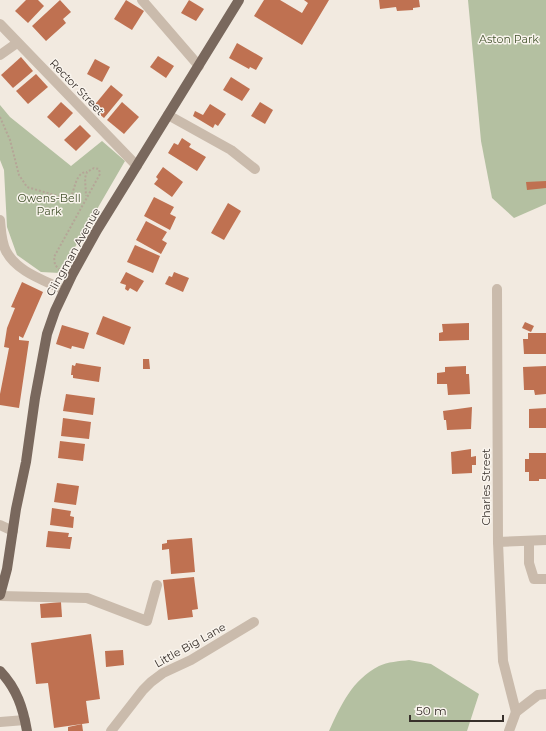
<svg xmlns="http://www.w3.org/2000/svg" width="546" height="731" font-family="Montserrat,sans-serif">
	<style>
		.green { fill: #b4c0a1 }
		.building { fill: #bf7151 }
		.lines { fill: none; stroke-linecap: round; stroke-linejoin: round }
		.path { stroke: #b5a597; stroke-width: 2; stroke-dasharray: 2 2; stroke-linecap: butt }
		.minor { stroke: #cabbac; stroke-width: 10 }
		.major { stroke: #79685d; stroke-width: 10 }
		.labels { text-anchor: middle; stroke-width: 3; stroke-linejoin: round; paint-order: stroke }
		.park-label { font-size: 11px; fill: #465530; stroke: #f9f4ed }
		.street-label { font-size: 11px; fill: #38302b; stroke: #f9f4ed }
	</style>
	<rect width="100%" height="100%" fill="#f2eae0"/>
	<g class="green">
		<polygon points="468,0 546,0 546,204 514,218 492,198 481,141"/>
		<polygon points="0,105 10,117 71,166 102,141 125,161 60,273 41,272 17,255 7,227 4,170 0,160"/>
		<path d="M 409,660 L 431,664 L 479,694 L 467,731 L 329,731 C 341,705 352,680 379,666 C 387,662 400,661 409,660 Z"/>
	</g>
	<g class="building">
		<polygon points="26,0 38,0 44,6 28,23 15,11"/>
		<polygon points="60,0 71,12 63,19 66,23 46,41 32,26"/>
		<polygon points="126,0 144,11 132,30 114,19"/>
		<polygon points="189,0 204,9 196,21 181,13"/>
		<polygon points="264,0 280,0 302,13 308,3 304,0 329,0 302,45 254,16"/>
		<polygon points="379,0 419,0 420,7 413,8 413,10 397,11 396,7 380,9"/>
		<polygon points="237,43 263,58 256,70 250,67 249,69 229,58"/>
		<polygon points="158,56 174,66 166,78 150,67"/>
		<polygon points="21,57 33,71 13,88 1,75"/>
		<polygon points="95,59 110,67 102,82 87,74"/>
		<polygon points="36,74 48,87 28,104 16,91"/>
		<polygon points="231,77 250,89 242,101 223,90"/>
		<polygon points="111,85 123,95 104,118 92,108"/>
		<polygon points="61,102 73,113 59,128 47,117"/>
		<polygon points="122,102 139,117 124,134 107,120"/>
		<polygon points="260,102 273,110 265,124 251,116"/>
		<polygon points="210,104 226,114 218,126 215,124 213,128 193,116 195,111 203,115"/>
		<polygon points="80,125 91,136 76,151 64,140"/>
		<polygon points="182,138 191,144 189,147 206,157 197,171 168,153 174,143 178,145"/>
		<polygon points="163,167 183,182 172,197 154,184 158,179 156,177"/>
		<polygon points="546,181 546,188 527,190 526,182"/>
		<polygon points="154,197 174,207 170,214 176,217 170,230 144,216"/>
		<polygon points="228,203 241,211 224,240 211,233"/>
		<polygon points="146,221 167,232 162,240 167,243 161,254 136,240"/>
		<polygon points="135,245 160,256 153,273 127,262"/>
		<polygon points="126,272 144,281 137,292 130,288 128,291 125,289 126,285 120,283"/>
		<polygon points="174,272 189,278 183,292 165,284 169,276 172,277"/>
		<polygon points="22,282 43,292 23,338 19,336 19,340 29,341 19,408 0,405 0,394 9,348 4,347 7,328 15,308 11,307"/>
		<polygon points="103,316 131,327 124,345 96,334"/>
		<polygon points="525,322 534,326 531,332 522,328"/>
		<polygon points="469,323 469,340 439,341 439,333 443,332 442,324"/>
		<polygon points="62,325 89,333 84,349 72,346 71,349 56,344"/>
		<polygon points="528,333 546,333 546,354 524,354 523,339 528,339"/>
		<polygon points="143,359 149,359 150,369 143,369"/>
		<polygon points="76,363 101,367 99,382 73,378 73,375 71,375 72,365 75,366"/>
		<polygon points="466,366 466,374 469,374 470,394 448,395 447,384 437,384 437,373 445,372 445,367"/>
		<polygon points="546,366 546,394 535,395 534,390 524,390 523,367"/>
		<polygon points="66,394 95,398 93,415 63,411"/>
		<polygon points="472,407 471,429 447,430 446,420 444,420 443,411"/>
		<polygon points="546,408 546,428 529,428 529,409"/>
		<polygon points="63,418 91,422 89,439 61,436"/>
		<polygon points="60,441 85,444 83,461 58,458"/>
		<polygon points="471,449 471,457 476,456 476,465 472,465 472,473 452,474 451,452"/>
		<polygon points="529,453 546,453 546,479 539,479 539,481 529,481 529,472 525,472 525,459 529,459"/>
		<polygon points="57,483 79,486 76,505 54,502"/>
		<polygon points="52,508 71,511 70,516 74,517 73,528 50,525"/>
		<polygon points="48,531 69,533 68,537 72,537 70,549 46,547"/>
		<polygon points="192,538 195,572 171,574 169,549 162,550 162,544 167,543 167,540"/>
		<polygon points="194,577 198,609 192,610 193,617 168,620 163,580"/>
		<polygon points="61,602 62,617 41,618 40,604"/>
		<polygon points="91,634 100,699 86,701 89,723 54,728 48,683 36,684 31,643"/>
		<polygon points="123,650 124,665 106,667 105,651"/>
		<polygon points="82,724 83,731 68,731 68,727"/>
	</g>
	<g class="lines">
		<g class="path">
			<path d="M 0,117 L 10,140 L 19,175 L 27,187 L 61,197 L 71,197 C 75,188 76,172 87,172"/>
			<polyline points="60,270 55,265 54,257 100,174 99,169 94,168 87,172 85,178 86,196"/>
		</g>
		<g class="minor">
			<polyline points="142,0 199,66"/>
			<polyline points="0,24 137,166"/>
			<polyline points="0,55 17,43"/>
			<polyline points="168,115 231,150 255,169"/>
			<path d="M 0,220 C 1,230 1,241 6,251 C 17,272 44,280 64,290"/>
			<polyline points="497,289 498,542 503,661 516,712"/>
			<polyline points="0,525 13,531"/>
			<polyline points="529,541 529,563 534,579 546,579"/>
			<polyline points="498,542 546,540"/>
			<polyline points="0,596 87,598 147,621 157,585"/>
			<polyline points="0,722 25,720"/>
			<polyline points="111,731 143,690 151,682 163,673 191,660 254,622"/>
			<polyline points="509,731 516,712 538,695 546,694"/>
		</g>
		<g class="major">
			<polyline points="0,595 7,569 16,509 26,462 35,398 47,334 55,311 72,275 97,230 239,0"/>
			<path d="M 0,671 C 17,689 23,708 27,731"/>
		</g>
	</g>
	<g class="labels">
		<g class="park-label">
			<text x="509" y="43">Aston Park</text>
			<text x="49" y="202">Owens-Bell<tspan x="49" dy="13">Park</tspan></text>
		</g>
		<g class="street-label">
			<text transform="translate(77 87) rotate(46)" y="4">Rector Street</text>
			<text transform="translate(73 252) rotate(-61)" y="4">Clingman Avenue</text>
			<text transform="translate(486 487) rotate(-90)" y="4">Charles Street</text>
			<text transform="translate(190 645) rotate(-29)" y="4">Little Big Lane</text>
		</g>
	</g>
	<path d="M410 715v6h93v-6" fill="none" stroke="#38302b" stroke-width="2"/>
	<text x="416" y="715" font-size="12" fill="#38302b" stroke="#f9f4ed" stroke-width="3" paint-order="stroke">50 m</text>
</svg>
